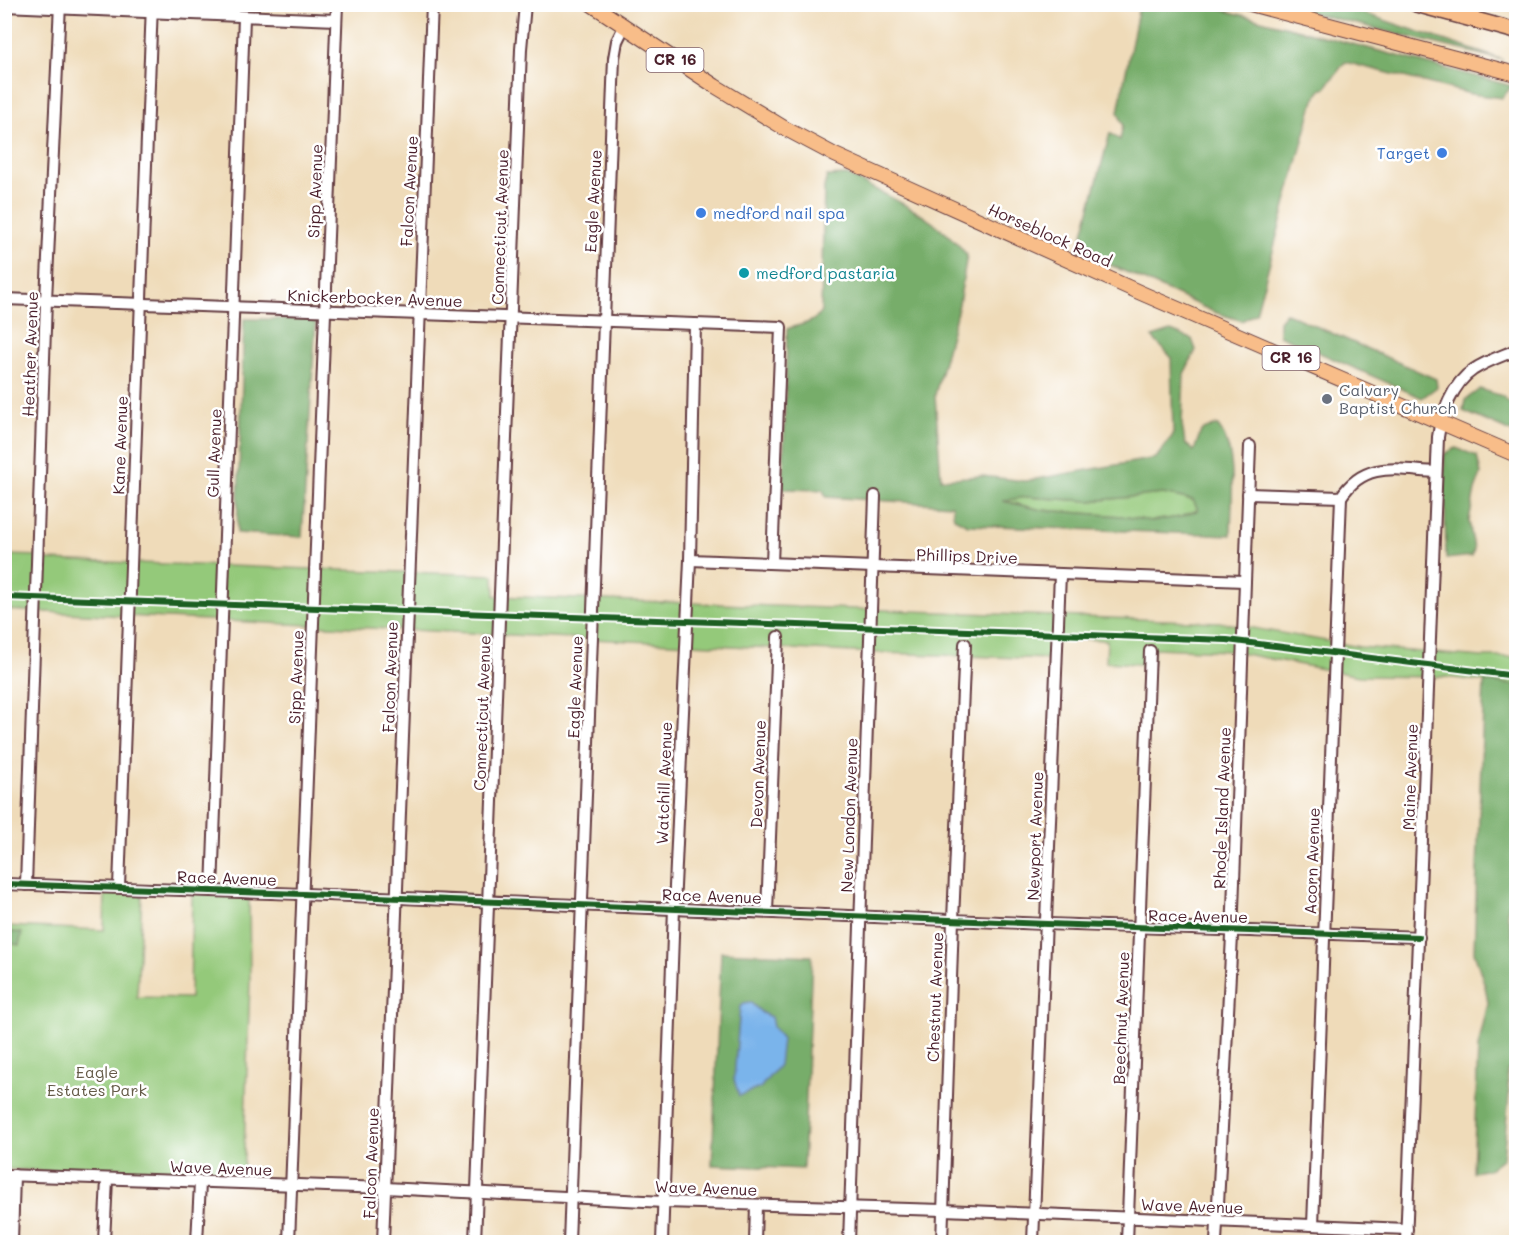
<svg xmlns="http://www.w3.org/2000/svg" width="1521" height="1247" font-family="Mali,sans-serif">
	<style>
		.green { fill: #94c97a; stroke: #6f7452; stroke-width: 1.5 }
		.forest { fill: #77ad6a; stroke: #60664a; stroke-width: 1.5; fill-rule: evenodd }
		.water { fill: #7ab4eb; stroke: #626a8b; stroke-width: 1.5 }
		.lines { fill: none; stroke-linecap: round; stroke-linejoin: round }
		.minor-casing { stroke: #633b40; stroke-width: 14 }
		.major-casing { stroke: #633b40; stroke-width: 16 }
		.highway-casing { stroke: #633b40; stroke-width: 18 }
		.minor { stroke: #fff; stroke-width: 10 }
		.major { stroke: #f8bd89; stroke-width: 14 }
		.highway { stroke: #f8bd89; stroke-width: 15 }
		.cycleway-casing { stroke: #fff; stroke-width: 10 }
		.cycleway { stroke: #1b5e20; stroke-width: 6 }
		.shop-dot { fill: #3f7fe0; stroke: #fff; stroke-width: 2 }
		.culture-dot { fill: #0f9aa8; stroke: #fff; stroke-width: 2 }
		.worship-dot { fill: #6b7280; stroke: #fff; stroke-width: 2 }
		.labels { text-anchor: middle; stroke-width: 5; stroke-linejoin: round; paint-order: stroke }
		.shield { fill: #fff; stroke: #80626b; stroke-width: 1.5 }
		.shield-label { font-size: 15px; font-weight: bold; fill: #4a1f2b }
		.shop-label { font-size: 16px; fill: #366cbe; stroke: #fff; text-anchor: end }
		.street-label { font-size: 16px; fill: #4a1f2b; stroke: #fff }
		.culture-label { font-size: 16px; fill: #0d838f; stroke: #fff; text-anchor: start }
		.worship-label { font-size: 16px; fill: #5b616d; stroke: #fff; text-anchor: start }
		.park-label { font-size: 16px; fill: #645a47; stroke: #fff }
	</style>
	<rect width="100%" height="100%" fill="#fff"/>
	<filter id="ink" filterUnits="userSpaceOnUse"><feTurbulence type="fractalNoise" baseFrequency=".0167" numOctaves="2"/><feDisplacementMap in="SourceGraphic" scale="12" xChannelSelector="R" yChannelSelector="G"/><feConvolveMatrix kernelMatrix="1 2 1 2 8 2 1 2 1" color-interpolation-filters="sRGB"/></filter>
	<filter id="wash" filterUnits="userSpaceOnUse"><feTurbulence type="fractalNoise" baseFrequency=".008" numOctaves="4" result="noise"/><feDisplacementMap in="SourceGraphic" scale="24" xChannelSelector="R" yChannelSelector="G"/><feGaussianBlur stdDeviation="1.35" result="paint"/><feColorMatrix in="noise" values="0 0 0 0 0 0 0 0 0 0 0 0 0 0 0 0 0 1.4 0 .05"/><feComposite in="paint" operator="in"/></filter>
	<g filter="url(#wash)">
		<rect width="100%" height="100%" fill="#efdbb9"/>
		<g class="green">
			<polygon points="1163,494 1193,500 1198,510 1181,517 1151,521 1121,516 1042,510 1001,500 1026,497 1090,501"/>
			<polygon points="4,555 44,556 45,560 494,575 495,596 1219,622 1360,647 1482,657 1516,657 1516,685 1444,677 1359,676 1229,651 1154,648 1153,665 1106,662 1107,640 1051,638 1049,659 853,652 5,610"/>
			<polygon points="105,892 142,893 137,997 190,998 192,893 249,896 250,982 243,1181 5,1169 5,926 104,930"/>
		</g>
		<g class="forest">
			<polygon points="1137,5 1204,5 1512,86 1502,98 1471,94 1345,62 1326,87 1320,91 1314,100 1256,313 1242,321 1214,312 1084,253 1079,248 1110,133 1120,140 1123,125 1118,112 1138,11"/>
			<polygon points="1280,5 1339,5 1503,60"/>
			<path d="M 847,175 C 889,197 938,217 967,255 L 959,304 L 935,395 L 941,479 L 982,476 L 1025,481 L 1156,458 L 1173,435 L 1171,357 L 1152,337 L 1171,331 L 1192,339 L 1196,350 L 1184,374 L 1182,424 L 1185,443 L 1194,451 L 1201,431 L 1217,425 C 1239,450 1231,503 1231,535 L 968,525 L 954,518 L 952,505 L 826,497 L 823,490 L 783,489 L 787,329 C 800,324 815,324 821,311 L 824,187 L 827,176 ZM 1163,494 L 1193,500 L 1198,510 L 1181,517 L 1151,521 L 1121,516 L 1042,510 L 1003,501 L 1026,497 L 1090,501 Z"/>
			<polygon points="1286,313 1436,379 1437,387 1422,398 1279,335 1279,321"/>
			<polygon points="244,319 316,319 302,537 237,533"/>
			<polygon points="1480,389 1502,396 1516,409 1516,434 1463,411 1465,400"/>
			<polygon points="1456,448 1477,456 1481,474 1475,490 1469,521 1474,549 1472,556 1446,559 1444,454"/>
			<polygon points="1484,682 1516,685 1516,884 1507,912 1516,951 1516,1066 1507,1071 1509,1095 1503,1158 1489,1169 1473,1172 1478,1047 1488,1003 1485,986 1474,952"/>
			<polygon points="4,931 22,933 19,945 5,942"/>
			<polygon points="721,952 812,956 803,1169 712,1165"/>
		</g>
		<polygon class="water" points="750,1002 762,1013 771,1017 773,1027 782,1039 779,1065 760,1088 739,1096 734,1079 740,1007 744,1003"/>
	</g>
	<g filter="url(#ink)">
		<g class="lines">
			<defs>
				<g id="minor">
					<polyline points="4,6 336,20"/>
					<polyline points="4,299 781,327 772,563"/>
					<path d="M 1248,494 L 1341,497 C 1365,460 1398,470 1436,472"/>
					<polyline points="690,560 1244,581"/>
					<polyline points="4,884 303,894 1047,924 1419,937"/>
					<polyline points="26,885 46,300 60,4"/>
					<polyline points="119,887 152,4"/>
					<polyline points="212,891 244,17"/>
					<polyline points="767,912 778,637"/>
					<polyline points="4,1175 385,1188 664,1202 943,1210 1407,1229"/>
					<polyline points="1313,1225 1341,497"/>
					<polyline points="12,1242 14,1175"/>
					<polyline points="104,1242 107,1179"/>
					<polyline points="197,1242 200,1183"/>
					<polyline points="289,1242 337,4"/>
					<polyline points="383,1242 432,4"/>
					<polyline points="475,1242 521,49 525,4"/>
					<polyline points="569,1242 614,58 617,41 624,27"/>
					<polyline points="662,1242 674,908 690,560 695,324"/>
					<polyline points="755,1242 756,1205"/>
					<polyline points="849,1242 875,496"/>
					<polyline points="942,1242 953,920 965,644"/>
					<polyline points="1033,1242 1060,574"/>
					<polyline points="1127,1242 1150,651"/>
					<polyline points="1216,1242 1232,936 1250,446"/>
					<path d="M 1406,1242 L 1438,437 C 1441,415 1453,383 1473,370 C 1486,361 1502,356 1516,350"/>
				</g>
				<g id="major">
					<polyline points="591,4 715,86 786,129 835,155 1141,293 1516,455"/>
					<polyline points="1250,4 1516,74"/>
				</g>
				<polyline id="highway" points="1416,4 1516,31"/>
			</defs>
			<use href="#minor" class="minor-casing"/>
			<use href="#major" class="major-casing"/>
			<use href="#highway" class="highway-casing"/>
			<use href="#minor" class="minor"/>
			<use href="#major" class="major"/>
			<use href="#highway" class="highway"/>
			<defs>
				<g id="cycleway">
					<polyline points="4,597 1227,640 1516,676"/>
					<polyline points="4,884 303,894 1047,924 1419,937"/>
				</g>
			</defs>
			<use href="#cycleway" class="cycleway-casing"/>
			<use href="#cycleway" class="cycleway"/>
		</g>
	</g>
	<g class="shop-dot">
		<circle cx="1442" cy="153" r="6"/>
		<circle cx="701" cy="213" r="6"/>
	</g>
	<circle class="culture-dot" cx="744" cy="273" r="6"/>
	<circle class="worship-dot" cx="1327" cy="399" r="6"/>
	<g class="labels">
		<g class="shield">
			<rect x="646.5" y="48" width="57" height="24" rx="4.5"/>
			<rect x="1262.5" y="346" width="57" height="24" rx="4.5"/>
		</g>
		<g class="shield-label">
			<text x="675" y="65">CR 16</text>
			<text x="1291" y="363">CR 16</text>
		</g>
		<g class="shop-label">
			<text x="1430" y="159">Target</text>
			<text x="713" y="219" text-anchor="start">medford nail spa</text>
		</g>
		<g class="street-label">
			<text transform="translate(315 191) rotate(-88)" y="6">Sipp Avenue</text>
			<text transform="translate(409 191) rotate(-87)" y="6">Falcon Avenue</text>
			<text transform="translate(593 201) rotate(-87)" y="6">Eagle Avenue</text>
			<text transform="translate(500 227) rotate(-88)" y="6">Connecticut Avenue</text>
			<text transform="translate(1050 235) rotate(24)" y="6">Horseblock Road</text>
			<text transform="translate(375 298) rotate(2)" y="6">Knickerbocker Avenue</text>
			<text transform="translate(30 354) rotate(-88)" y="6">Heather Avenue</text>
			<text transform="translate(120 445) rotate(-88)" y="6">Kane Avenue</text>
			<text transform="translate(214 453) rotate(-88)" y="6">Gull Avenue</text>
			<text transform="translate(967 556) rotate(2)" y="6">Phillips Drive</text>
			<text transform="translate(296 677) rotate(-88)" y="6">Sipp Avenue</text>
			<text transform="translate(390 677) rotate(-88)" y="6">Falcon Avenue</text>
			<text transform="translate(575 687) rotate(-88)" y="6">Eagle Avenue</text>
			<text transform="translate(482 713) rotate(-88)" y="6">Connecticut Avenue</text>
			<text transform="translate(758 774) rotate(-88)" y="6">Devon Avenue</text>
			<text transform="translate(1410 777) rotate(-88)" y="6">Maine Avenue</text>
			<text transform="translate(664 783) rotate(-88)" y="6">Watchill Avenue</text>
			<text transform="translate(1222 808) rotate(-88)" y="6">Rhode Island Avenue</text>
			<text transform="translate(849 815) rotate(-88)" y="6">New London Avenue</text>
			<text transform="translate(1035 836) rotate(-88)" y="6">Newport Avenue</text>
			<text transform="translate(1312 861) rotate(-88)" y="6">Acorn Avenue</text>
			<text transform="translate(227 878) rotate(2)" y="6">Race Avenue</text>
			<text transform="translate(712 896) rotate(2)" y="6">Race Avenue</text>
			<text transform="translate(1198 916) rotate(1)" y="6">Race Avenue</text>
			<text transform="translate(935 997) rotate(-88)" y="6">Chestnut Avenue</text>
			<text transform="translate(1121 1018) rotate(-88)" y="6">Beechnut Avenue</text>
			<text transform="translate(371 1163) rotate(-88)" y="6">Falcon Avenue</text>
			<text transform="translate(221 1168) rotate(2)" y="6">Wave Avenue</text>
			<text transform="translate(706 1188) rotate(2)" y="6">Wave Avenue</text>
			<text transform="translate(1192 1206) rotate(2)" y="6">Wave Avenue</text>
		</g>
		<g class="culture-label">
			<text x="756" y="279">medford pastaria</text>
		</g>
		<g class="worship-label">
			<text x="1339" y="396">Calvary<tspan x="1339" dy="18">Baptist Church</tspan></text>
		</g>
		<g class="park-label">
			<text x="97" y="1078">Eagle<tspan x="97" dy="18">Estates Park</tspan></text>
		</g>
	</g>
	<rect width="1521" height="1247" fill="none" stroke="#fff" stroke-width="24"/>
</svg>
